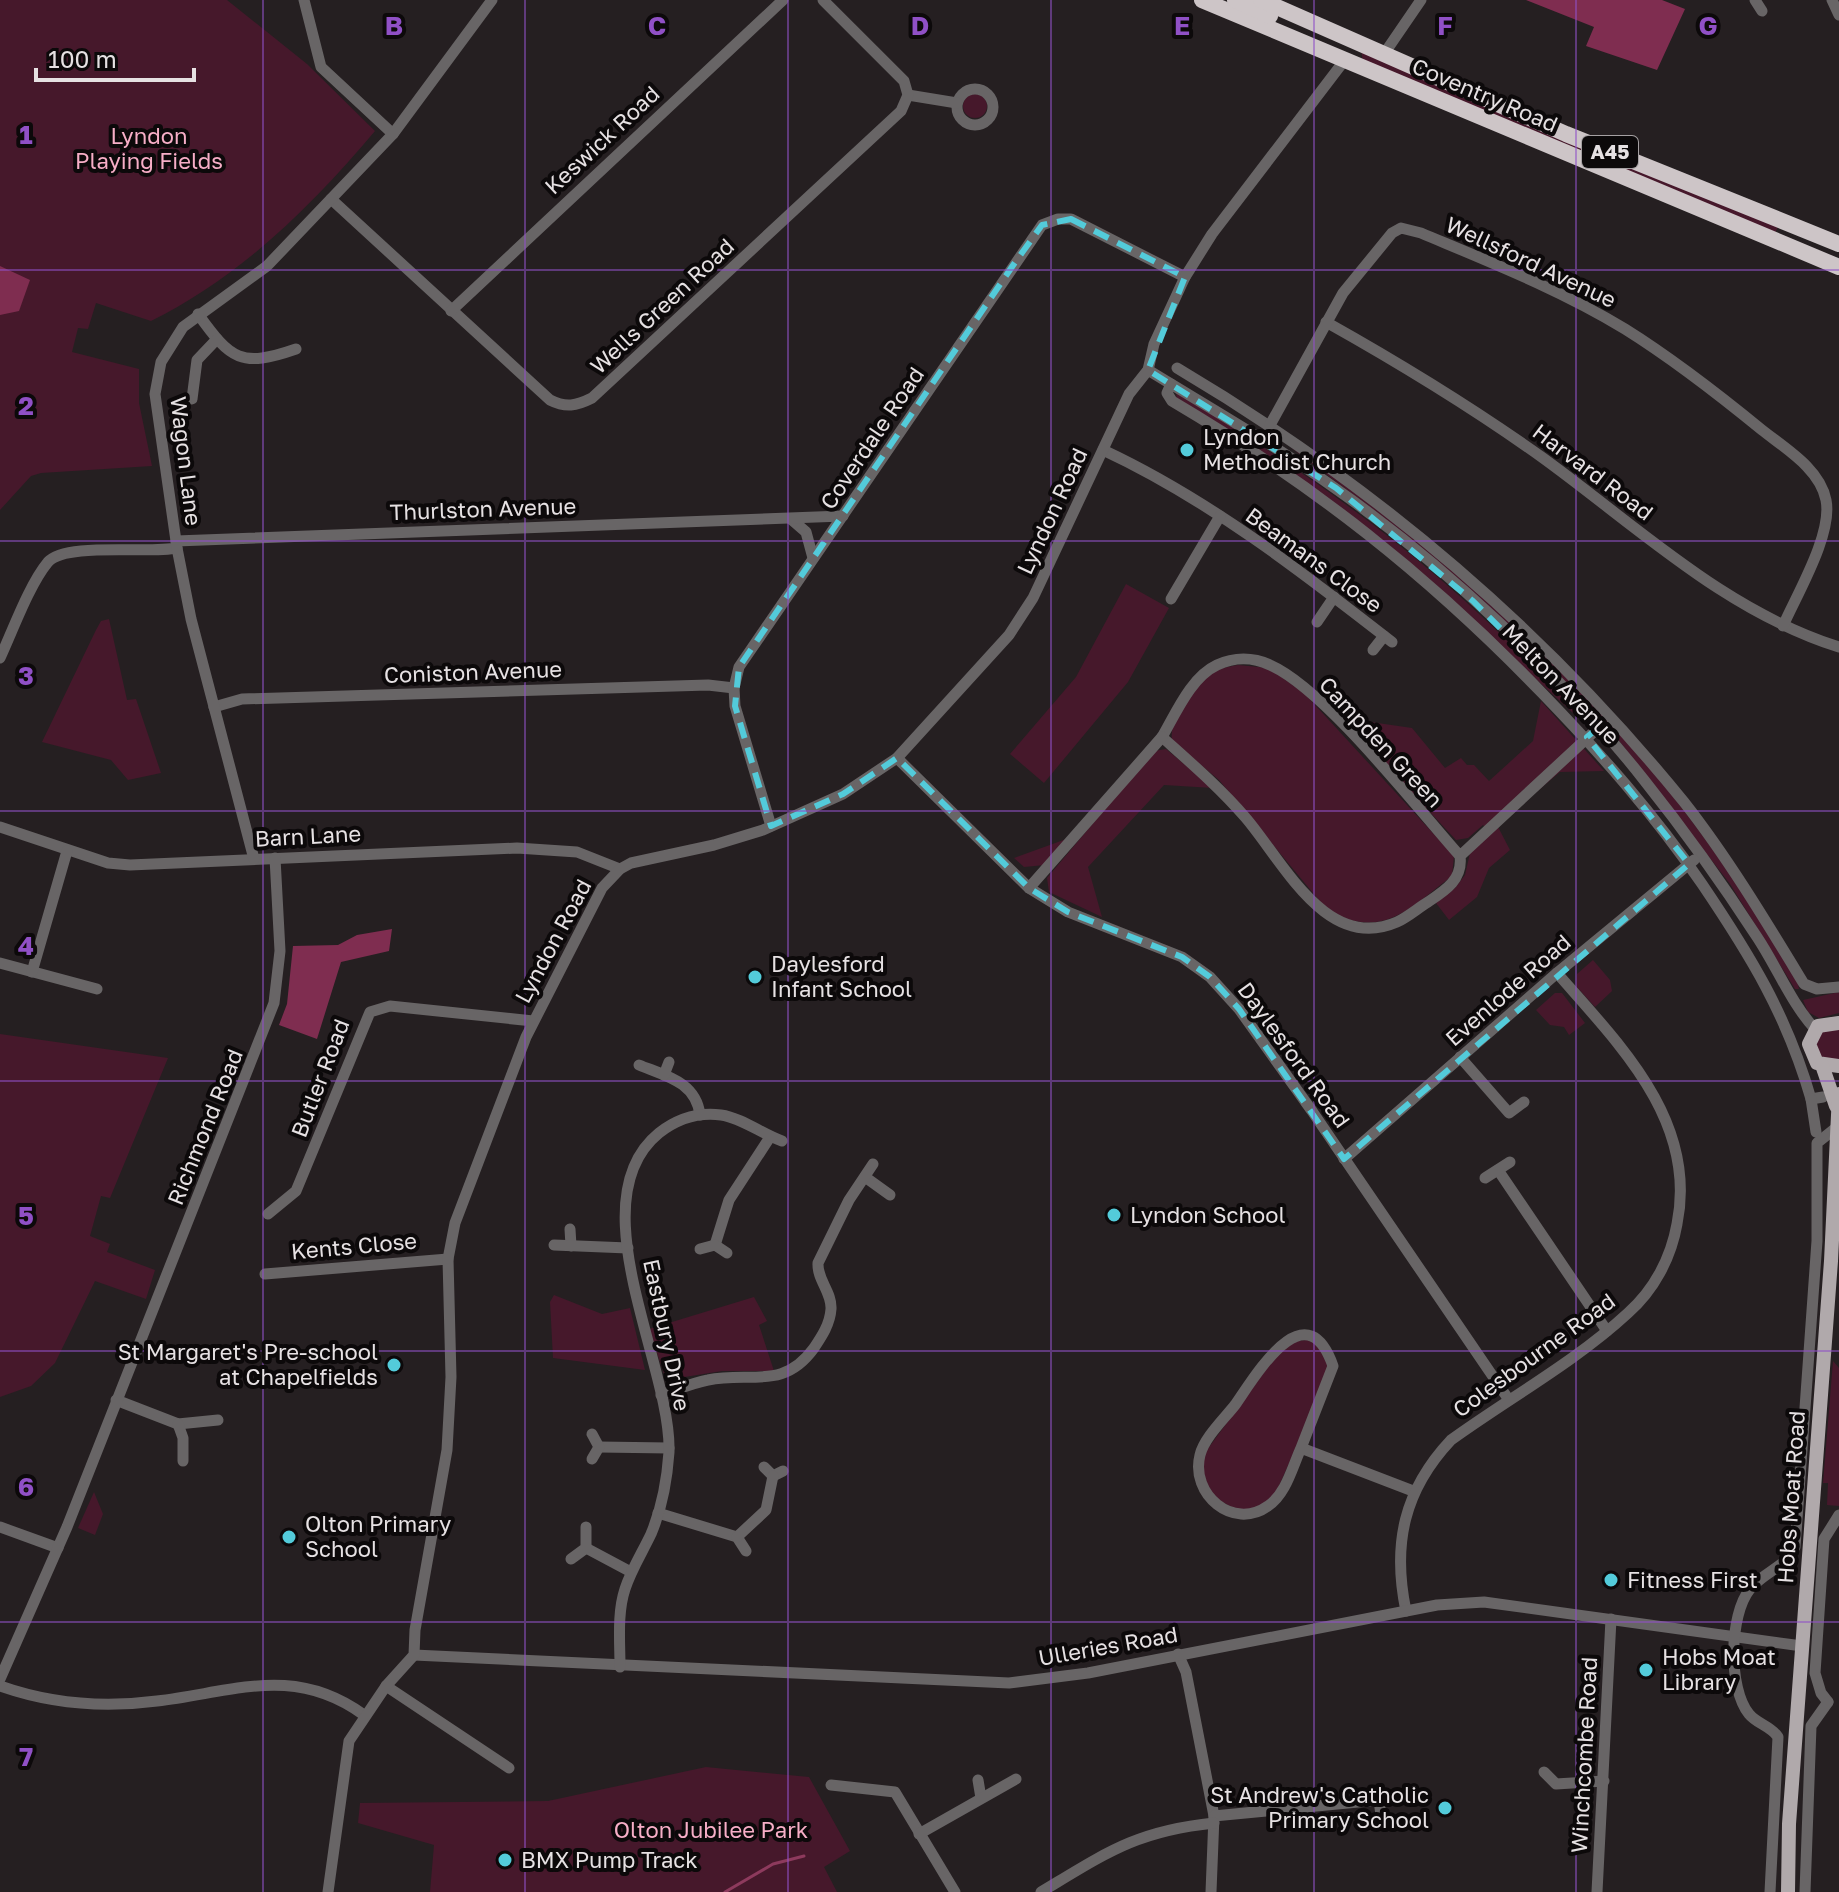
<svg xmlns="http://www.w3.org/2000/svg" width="1839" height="1892" font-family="'Golos Text',sans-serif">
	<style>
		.green { fill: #46182b }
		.forest { fill: #7f2d50 }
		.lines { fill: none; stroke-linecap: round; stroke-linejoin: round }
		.stream { stroke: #8d3a5d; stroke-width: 3 }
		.minor { stroke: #686566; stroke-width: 11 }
		.major { stroke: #b0a9ab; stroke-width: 14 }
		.highway { stroke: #cdc5c7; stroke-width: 16 }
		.marked { fill: none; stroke: #53cbda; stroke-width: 6; stroke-dasharray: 16 10; stroke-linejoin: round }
		.grid { fill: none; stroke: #9050c6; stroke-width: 2; stroke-opacity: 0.55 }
		.poi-dot { fill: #53cbda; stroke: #0c090a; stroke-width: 3 }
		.labels { text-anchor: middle; stroke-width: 8; stroke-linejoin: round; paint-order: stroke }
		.shield { fill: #0c090a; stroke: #a5a0a2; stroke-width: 2 }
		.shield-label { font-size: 20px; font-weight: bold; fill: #e6e1e3 }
		.street-label { font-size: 22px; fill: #e6e1e3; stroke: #0c090a }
		.park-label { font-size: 22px; fill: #f7aec7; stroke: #0c090a }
		.poi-label { font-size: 22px; fill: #e6e1e3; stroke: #0c090a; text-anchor: start }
		.grid-label { font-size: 26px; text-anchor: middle; font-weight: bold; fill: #9050c6; stroke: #0c090a; stroke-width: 8; stroke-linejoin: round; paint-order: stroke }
	</style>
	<rect width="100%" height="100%" fill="#251f21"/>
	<g class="green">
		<path d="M 0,0 L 227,0 L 307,64 L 375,131 C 311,207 240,277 151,321 L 96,303 L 88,329 L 78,328 L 72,352 L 139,369 L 139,403 L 152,466 L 41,473 L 31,476 L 0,510 Z"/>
		<polygon points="1361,50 1778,227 1775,233 1363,62"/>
		<circle cx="975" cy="106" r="12"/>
		<path d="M 1176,393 C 1309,472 1433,561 1540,674 C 1553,688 1579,707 1584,723 L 1388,544 L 1333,502 L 1177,400 Z"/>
		<path d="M 1290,447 C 1473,565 1646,736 1760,921 C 1770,937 1798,973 1799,989 L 1795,989 L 1730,884 L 1610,729 L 1554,672 L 1375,511 Z"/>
		<polygon points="1126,584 1169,608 1128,682 1044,783 1010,754 1076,677"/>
		<polygon points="109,619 127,700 136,699 161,773 128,780 111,760 42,742 96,630 101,621"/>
		<path d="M 1238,665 L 1269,668 L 1304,693 L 1454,856 L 1452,876 C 1409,909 1383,940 1328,911 L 1219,780 L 1172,741 C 1168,717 1198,679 1220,669 C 1225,667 1233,666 1238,665 Z"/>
		<polygon points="1541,701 1604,771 1560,772 1497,825 1510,850 1489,868 1477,897 1449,920 1436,903 1455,888 1465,875 1470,853 1490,833 1483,825 1468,838 1456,840 1355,732 1364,721 1412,728 1445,768 1461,758 1467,765 1474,765 1489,781 1533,741"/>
		<polygon points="1166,749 1213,788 1164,785 1088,867 1102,917 1049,892 1047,878 1154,751"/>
		<polygon points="1069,838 1045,865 1024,867 1014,858"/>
		<polygon points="1593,960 1610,980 1612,991 1595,1007 1576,986 1577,974"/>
		<polygon points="1839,992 1839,1013 1819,1018 1808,1012 1803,1000"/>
		<polygon points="1555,993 1562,993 1585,1023 1569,1035 1564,1027 1550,1025 1536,1010"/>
		<polygon points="1839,1028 1839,1062 1823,1060 1815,1045 1824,1029"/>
		<polygon points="0,1034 168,1058 110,1198 101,1196 90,1236 110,1244 107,1252 155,1270 146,1299 95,1281 55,1363 31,1386 0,1397"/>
		<polygon points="554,1295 602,1314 630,1308 645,1370 553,1358 550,1302"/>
		<polygon points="754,1297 767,1321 759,1325 774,1371 722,1371 666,1380 649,1329"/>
		<polygon points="1307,1340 1315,1343 1329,1364 1326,1381 1274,1497 1257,1508 1237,1510 1212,1496 1203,1472 1204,1454 1278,1353 1289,1342"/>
		<polygon points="1833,1361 1839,1368 1839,1506 1827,1505 1828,1483 1823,1483"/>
		<polygon points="94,1492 103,1514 95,1535 78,1528"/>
		<polygon points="706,1767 809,1777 850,1851 824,1867 837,1892 430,1892 434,1845 358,1823 360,1803 548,1801"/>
	</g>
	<g class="forest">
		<polygon points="1526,0 1662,0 1685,9 1657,70 1586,46 1594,27"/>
		<polygon points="0,266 30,280 19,311 0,315"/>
		<polygon points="392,929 389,951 341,962 317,1039 279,1025 287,1004 293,946 338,945 357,935"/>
	</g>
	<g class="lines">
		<polyline class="stream" points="725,1892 773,1864 804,1856"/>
		<g class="minor">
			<polyline points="304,0 321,67 393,134"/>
			<polyline points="1755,0 1762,11"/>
			<polyline points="1832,0 1839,15"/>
			<polyline points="1384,54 1421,0"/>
			<circle cx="975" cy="107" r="18"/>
			<polyline points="908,95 957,103"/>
			<path d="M 331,199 L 550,400 C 566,408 576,406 592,398 L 901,111 L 908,95 L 904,81 L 823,0"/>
			<polyline points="451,311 783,0"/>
			<path d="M 198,314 C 231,360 241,368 296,349"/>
			<path d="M 1326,322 C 1401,364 1473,408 1543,458 C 1638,527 1725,611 1839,647"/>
			<path d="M 1177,368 C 1371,483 1542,627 1684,802 C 1728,858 1767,923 1804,984 L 1817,989 L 1839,987"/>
			<path d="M 1148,370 C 1210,408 1273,444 1332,486 C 1445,565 1559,672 1644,780 C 1684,830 1722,883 1757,937 C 1777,967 1791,1003 1815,1029"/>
			<path d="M 1171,384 L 1167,393 L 1172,401 C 1314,485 1428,575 1542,693 C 1601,754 1654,814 1702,884 C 1750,955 1787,1015 1811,1099 L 1823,1097"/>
			<polyline points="192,399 197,360 217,339"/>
			<path d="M 1270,425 L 1343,293 L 1392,233 L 1401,228 L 1421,233 C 1490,262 1561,290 1625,329 C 1673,359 1718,394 1762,430 C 1786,449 1820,469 1826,500 C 1833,534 1797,594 1783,626"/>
			<path d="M 1103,450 C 1208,499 1301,571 1392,642"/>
			<polyline points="791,519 806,532 813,558"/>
			<polyline points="176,541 843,516"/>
			<polyline points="1171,599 1220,516"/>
			<polyline points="1317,622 1334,597"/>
			<polyline points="1373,650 1384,636"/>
			<path d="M 0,658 C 13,630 29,585 48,562 C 66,542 147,554 177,548"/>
			<polyline points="214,707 242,699 708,685 734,688"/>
			<polyline points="897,758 1029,888 1068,912 1182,957 1210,977 1239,1009 1312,1111 1509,1400"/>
			<polyline points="771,826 735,706 734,688 739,667 1042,225 1058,219 1071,219 1185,277"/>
			<polyline points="0,827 108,863 130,865 517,848 577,852 620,869"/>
			<path d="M 1460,856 C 1417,808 1325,689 1270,665 C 1253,657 1234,657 1217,665 C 1191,677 1176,713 1162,737 C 1191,763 1220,788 1245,817 C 1283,861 1326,953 1397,922 C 1408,917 1418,908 1428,902 C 1446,890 1463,879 1460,856 L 1599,727"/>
			<polyline points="254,859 191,619 177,548 155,394 161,362 183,327 267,266 393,134 492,0"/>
			<polyline points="1029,888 1162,737"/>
			<polyline points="0,963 97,989"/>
			<polyline points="32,972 67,851"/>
			<polyline points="1460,1057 1509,1113 1524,1102"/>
			<path d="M 639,1065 C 666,1076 696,1082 700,1115"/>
			<polyline points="664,1075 669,1062"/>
			<polyline points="1811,1099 1816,1132"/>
			<polyline points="1344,1159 1557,973 1694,860"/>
			<polyline points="1498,1170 1607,1331"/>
			<polyline points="865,1177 890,1195"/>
			<polyline points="1485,1178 1510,1162"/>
			<polyline points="268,1214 296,1191 370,1012 390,1006 533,1021"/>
			<polyline points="570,1229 571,1246"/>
			<polyline points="554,1245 628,1248"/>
			<polyline points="715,1245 729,1200 770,1137"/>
			<polyline points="700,1249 715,1245 727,1253"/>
			<polyline points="265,1274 448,1259"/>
			<path d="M 661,1395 C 676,1390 692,1383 708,1380 C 750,1371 783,1391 814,1348 C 822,1336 830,1324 831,1309 C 832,1292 817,1280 818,1263 L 849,1200 L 873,1164"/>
			<polyline points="116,1400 178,1424 218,1420"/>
			<polyline points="178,1424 183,1438 183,1461"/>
			<polyline points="599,1447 669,1448"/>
			<path d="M 1301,1448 C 1292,1468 1286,1494 1268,1506 C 1233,1531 1190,1494 1200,1455 C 1204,1438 1224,1419 1235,1405 C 1256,1375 1306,1289 1333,1366 L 1301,1448 L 1413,1491"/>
			<polyline points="592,1459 599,1447 592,1434"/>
			<polyline points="764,1467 773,1476 783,1471"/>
			<polyline points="658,1513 737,1537 746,1551"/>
			<polyline points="0,1527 58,1548"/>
			<polyline points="737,1537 766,1510 773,1476"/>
			<polyline points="586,1548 631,1572"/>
			<polyline points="571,1559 586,1548 586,1527"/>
			<path d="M 1406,1611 C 1392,1544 1404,1490 1451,1440 C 1509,1398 1575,1362 1628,1313 C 1654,1290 1671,1258 1677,1224 C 1698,1121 1619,1044 1557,973"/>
			<polyline points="1178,1654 1186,1672 1214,1816 1211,1892"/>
			<polyline points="414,1655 1009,1683 1088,1673 1437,1605 1484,1602 1802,1646"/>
			<path d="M 620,1667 C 620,1642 617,1613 625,1589 C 631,1570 642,1553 651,1534 C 662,1508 667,1481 669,1452 C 672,1367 576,1200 659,1133 C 677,1119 698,1112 721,1115 C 742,1118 762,1134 782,1141"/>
			<polyline points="0,1679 67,1527 274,1003 280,951 275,858"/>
			<path d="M 0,1686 C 51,1704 104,1708 157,1701 C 234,1692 294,1664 364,1715"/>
			<polyline points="386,1686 509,1768"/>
			<polyline points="1828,1702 1821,1693 1815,1673 1824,1539 1839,1515"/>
			<polyline points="1544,1772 1556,1784 1604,1781"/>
			<polyline points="978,1780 981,1798"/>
			<polyline points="831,1785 895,1792 955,1892"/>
			<polyline points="1214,1816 1379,1800 1382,1823"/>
			<polyline points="919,1834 1016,1779"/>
			<polyline points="328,1892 349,1741 386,1686 414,1655 415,1630 447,1450 451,1377 448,1259 455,1223 526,1037 602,888 620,869 631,863 714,845 763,830 843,794 897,758 1009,635 1033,598 1129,394 1148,370 1154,344 1185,277 1212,234 1344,61"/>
			<path d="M 1041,1892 C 1106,1853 1136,1831 1214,1823"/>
			<polyline points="1597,1892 1611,1619"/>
			<path d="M 1770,1892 L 1778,1737 C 1771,1726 1757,1724 1749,1714 C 1728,1688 1729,1615 1750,1589 C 1765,1571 1785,1568 1795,1547 L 1817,1241 L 1817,1143 L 1837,1127"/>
			<polyline points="1805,1892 1811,1726 1828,1702"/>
		</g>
		<g class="major">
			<polyline points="1839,1023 1818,1026 1809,1044 1817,1063 1839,1066"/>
			<polyline points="1822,1065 1836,1106"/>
			<polyline points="1788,1892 1789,1824 1831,1261 1839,1094"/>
		</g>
		<g class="highway">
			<polyline points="1202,0 1839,267"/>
			<polyline points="1235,0 1270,16"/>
			<polyline points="1261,0 1566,134 1839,244"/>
		</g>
	</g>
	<path class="marked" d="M 1071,219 L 1185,277 L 1148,370 L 1336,488 L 1473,601 L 1599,727 L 1587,737 L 1689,864 L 1344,1159 L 1239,1009 L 1210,977 L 1182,957 L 1068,912 L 1029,888 L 897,758 L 843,794 L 771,826 L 735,706 L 739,667 L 1016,261 L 1042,225 Z"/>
	<path class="grid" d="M 263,0 L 263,1892M 525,0 L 525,1892M 788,0 L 788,1892M 1051,0 L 1051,1892M 1314,0 L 1314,1892M 1576,0 L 1576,1892M 0,270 L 1839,270M 0,541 L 1839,541M 0,811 L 1839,811M 0,1081 L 1839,1081M 0,1351 L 1839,1351M 0,1622 L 1839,1622"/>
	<g class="poi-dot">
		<circle cx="1187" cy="450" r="8"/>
		<circle cx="755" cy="977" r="8"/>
		<circle cx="1114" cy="1215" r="8"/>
		<circle cx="394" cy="1365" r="8"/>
		<circle cx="289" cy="1537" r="8"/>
		<circle cx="1611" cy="1580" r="8"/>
		<circle cx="1646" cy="1670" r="8"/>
		<circle cx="1445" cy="1808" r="8"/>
		<circle cx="505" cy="1860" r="8"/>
	</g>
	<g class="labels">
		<rect class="shield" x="1582" y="136" width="56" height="32" rx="6"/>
		<g class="shield-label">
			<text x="1610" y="159">A45</text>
		</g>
		<g class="street-label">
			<text transform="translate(1485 95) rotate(23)" y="8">Coventry Road</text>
			<text transform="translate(602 140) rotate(-43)" y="8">Keswick Road</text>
			<text transform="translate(1531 262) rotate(25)" y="8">Wellsford Avenue</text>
			<text transform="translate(662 306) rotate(-43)" y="8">Wells Green Road</text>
			<text transform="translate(872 438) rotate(-56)" y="8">Coverdale Road</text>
			<text transform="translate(186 461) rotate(83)" y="8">Wagon Lane</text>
			<text transform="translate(1593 472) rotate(37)" y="8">Harvard Road</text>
			<text transform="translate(483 509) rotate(-2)" y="8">Thurlston Avenue</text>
			<text transform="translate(1052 511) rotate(-65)" y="8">Lyndon Road</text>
			<text transform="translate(1314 560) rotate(36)" y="8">Beamans Close</text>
			<text transform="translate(473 672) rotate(-2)" y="8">Coniston Avenue</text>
			<text transform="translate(1561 684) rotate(46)" y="8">Melton Avenue</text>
			<text transform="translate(1381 742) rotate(47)" y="8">Campden Green</text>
			<text transform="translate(308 836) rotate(-3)" y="8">Barn Lane</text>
			<text transform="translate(553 941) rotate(-62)" y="8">Lyndon Road</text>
			<text transform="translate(1508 990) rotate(-41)" y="8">Evenlode Road</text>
			<text transform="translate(1294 1055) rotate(54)" y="8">Daylesford Road</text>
			<text transform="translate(320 1078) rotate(-69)" y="8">Butler Road</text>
			<text transform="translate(205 1127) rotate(-68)" y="8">Richmond Road</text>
			<text transform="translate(354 1246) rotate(-5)" y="8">Kents Close</text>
			<text transform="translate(667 1335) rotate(78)" y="8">Eastbury Drive</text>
			<text transform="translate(1534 1355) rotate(-36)" y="8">Colesbourne Road</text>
			<text transform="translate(1791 1497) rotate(-86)" y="8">Hobs Moat Road</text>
			<text transform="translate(1108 1646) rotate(-10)" y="8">Ulleries Road</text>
			<text transform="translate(1584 1755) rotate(-87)" y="8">Winchcombe Road</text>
		</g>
		<g class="park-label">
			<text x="149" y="144">Lyndon<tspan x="149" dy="25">Playing Fields</tspan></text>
			<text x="711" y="1838">Olton Jubilee Park</text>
		</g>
		<g class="poi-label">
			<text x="1203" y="445">Lyndon<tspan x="1203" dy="25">Methodist Church</tspan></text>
			<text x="771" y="972">Daylesford<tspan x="771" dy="25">Infant School</tspan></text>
			<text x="1130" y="1223">Lyndon School</text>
			<text x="378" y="1360" text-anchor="end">St Margaret's Pre-school<tspan x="378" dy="25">at Chapelfields</tspan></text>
			<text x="305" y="1532">Olton Primary<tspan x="305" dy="25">School</tspan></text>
			<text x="1627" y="1588">Fitness First</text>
			<text x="1662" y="1665">Hobs Moat<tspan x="1662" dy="25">Library</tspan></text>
			<text x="1429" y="1803" text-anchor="end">St Andrew's Catholic<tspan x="1429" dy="25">Primary School</tspan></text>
			<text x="521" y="1868">BMX Pump Track</text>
		</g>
	</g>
	<g class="grid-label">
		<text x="394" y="35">B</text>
		<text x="657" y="35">C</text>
		<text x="920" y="35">D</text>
		<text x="1182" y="35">E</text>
		<text x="1445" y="35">F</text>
		<text x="1708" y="35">G</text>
		<text x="26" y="144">1</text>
		<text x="26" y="415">2</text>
		<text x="26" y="685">3</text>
		<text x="26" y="955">4</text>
		<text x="26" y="1225">5</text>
		<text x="26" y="1496">6</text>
		<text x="26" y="1766">7</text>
	</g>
	<path d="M36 68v12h158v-12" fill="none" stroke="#e6e1e3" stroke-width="4"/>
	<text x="48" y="68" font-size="24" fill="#e6e1e3" stroke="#0c090a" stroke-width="6" paint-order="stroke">100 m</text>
</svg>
